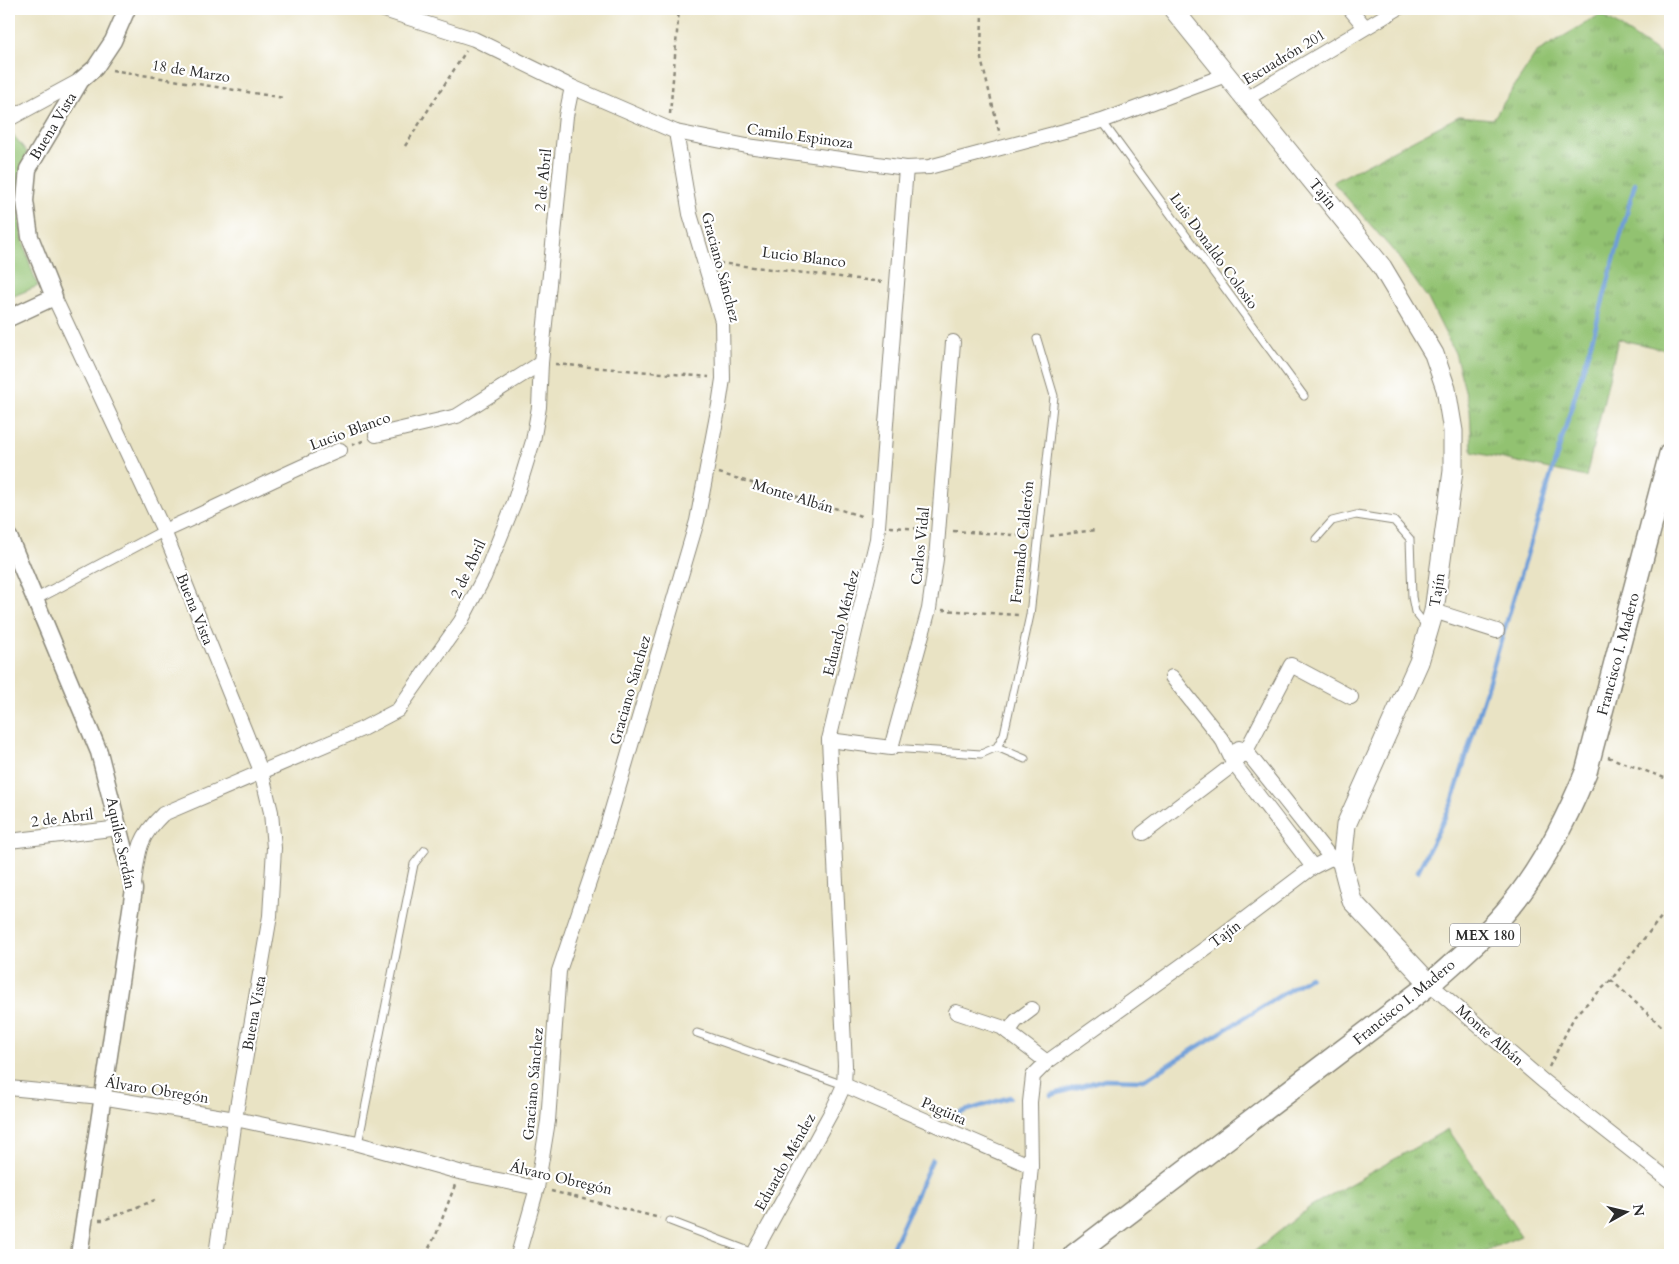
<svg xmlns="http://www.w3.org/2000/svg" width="1679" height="1264" font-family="Cardo,serif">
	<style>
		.grass { fill: url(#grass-tufts); stroke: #5e764e }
		.park { fill: #92c271; stroke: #5e764e }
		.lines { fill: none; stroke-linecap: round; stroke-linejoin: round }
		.stream { stroke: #6e9ed8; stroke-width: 4.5 }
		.service-casing { stroke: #8a8778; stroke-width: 9 }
		.pedestrian-casing { stroke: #8a8778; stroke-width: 12 }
		.minor-casing { stroke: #8a8778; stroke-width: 16 }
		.tertiary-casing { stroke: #8a8778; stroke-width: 19 }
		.secondary-casing { stroke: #8a8778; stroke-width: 21 }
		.primary-casing { stroke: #8a8778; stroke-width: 24 }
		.path { stroke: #8a8778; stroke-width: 2.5; stroke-dasharray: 4 4; stroke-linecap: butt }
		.service { stroke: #fff; stroke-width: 7 }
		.pedestrian { stroke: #fff; stroke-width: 10 }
		.minor { stroke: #fff; stroke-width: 14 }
		.tertiary { stroke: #fff; stroke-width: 16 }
		.secondary { stroke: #fff; stroke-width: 19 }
		.primary { stroke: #fff; stroke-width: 21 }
		.labels { text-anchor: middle; stroke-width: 4.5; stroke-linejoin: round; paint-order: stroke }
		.shield { fill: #fff; stroke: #6b6b6b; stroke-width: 1 }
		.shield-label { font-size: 14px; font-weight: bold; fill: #2b2b2b }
		.street-label { font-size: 15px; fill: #2b2b2b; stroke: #fff }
	</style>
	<defs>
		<pattern id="grass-tufts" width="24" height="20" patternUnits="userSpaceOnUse" patternTransform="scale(1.25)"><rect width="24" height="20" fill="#92c271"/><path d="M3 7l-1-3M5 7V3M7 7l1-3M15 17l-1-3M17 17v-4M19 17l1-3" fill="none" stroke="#779e5d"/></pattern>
	</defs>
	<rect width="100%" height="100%" fill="#fff"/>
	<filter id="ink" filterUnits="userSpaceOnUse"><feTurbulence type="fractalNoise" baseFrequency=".02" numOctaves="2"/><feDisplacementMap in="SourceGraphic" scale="10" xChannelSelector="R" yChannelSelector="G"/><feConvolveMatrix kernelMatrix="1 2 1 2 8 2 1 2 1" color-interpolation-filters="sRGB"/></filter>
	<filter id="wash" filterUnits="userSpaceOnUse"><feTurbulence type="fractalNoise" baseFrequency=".0096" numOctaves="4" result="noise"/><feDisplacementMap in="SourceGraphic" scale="20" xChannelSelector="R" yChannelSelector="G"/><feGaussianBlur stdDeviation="1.12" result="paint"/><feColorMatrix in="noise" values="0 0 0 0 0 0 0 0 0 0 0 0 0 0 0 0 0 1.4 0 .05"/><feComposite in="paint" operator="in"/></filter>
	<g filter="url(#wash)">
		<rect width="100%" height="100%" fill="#e9e3c4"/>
		<g class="grass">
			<polygon points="1601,14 1666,58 1670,52 1670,351 1618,339 1586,477 1472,452 1470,409 1455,353 1428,299 1396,254 1333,182 1459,116 1493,119 1537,52"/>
			<polygon points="1448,1129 1521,1236 1475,1255 1250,1255 1311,1206"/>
		</g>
		<path class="park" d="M 9,130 L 27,152 C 24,164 20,176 19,187 C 16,220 26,257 38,286 L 9,298 Z"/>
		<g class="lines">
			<g class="stream">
				<polyline points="1418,871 1452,803 1596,326 1635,183"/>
				<polyline points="1051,1095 1105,1079 1144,1080 1310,977"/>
				<polyline points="959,1113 1010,1097"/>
				<polyline points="889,1255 932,1160"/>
			</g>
		</g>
	</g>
	<g filter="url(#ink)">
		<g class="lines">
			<defs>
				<g id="service">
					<polyline points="1102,121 1304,396"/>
					<polyline points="1316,539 1332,521 1356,515 1394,521 1410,539 1412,597 1415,612 1427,627"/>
					<polyline points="997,747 1025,759"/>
					<polyline points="891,748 981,754 997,747 1004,734 1030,615 1054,396 1037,339"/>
					<polyline points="697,1033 844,1085"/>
					<polyline points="358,1144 414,864 425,850"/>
					<polyline points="670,1221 754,1253"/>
				</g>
				<polyline id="pedestrian" points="34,600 164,531"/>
				<g id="minor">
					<polyline points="381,9 474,39 572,87 676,132 747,146 906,168 929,167 1102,121 1226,75"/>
					<polyline points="1350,9 1365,27"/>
					<polyline points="1246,99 1397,9"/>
					<polyline points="9,119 81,80"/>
					<polyline points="54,297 164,531 261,771 271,812 274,848 270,916 235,1119 216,1255"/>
					<polyline points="376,435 457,416 541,363"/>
					<path d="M 164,531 C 223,505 280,475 340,450"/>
					<polyline points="1434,611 1497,631"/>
					<polyline points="1172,677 1223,741 1234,764 1313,867"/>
					<polyline points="829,740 891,748 929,609 936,559 953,342"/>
					<polyline points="1239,748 1246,751 1331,858"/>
					<polyline points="1143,833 1234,764 1246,751 1291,665 1351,697"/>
					<polyline points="9,841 120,828"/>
					<path d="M 134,884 C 138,851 138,838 163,814 L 362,729 L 398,710 L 461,621 L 484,577 L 514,503 L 533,441 L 539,407 L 541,363 L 566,116 L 572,87"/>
					<polyline points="1430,984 1543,1081 1670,1181"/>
					<polyline points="956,1012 1001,1027 1047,1062"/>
					<polyline points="1008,1032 1016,1021 1032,1009"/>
					<polyline points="844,1085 1031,1166"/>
					<polyline points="9,1088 101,1097 235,1119 358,1144 459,1172 537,1188"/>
					<polyline points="518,1255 537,1188 548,1121 559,971 601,847 697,521 719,405 723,379 722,321 690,214 676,132"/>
					<polyline points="753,1255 834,1107 844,1085 845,1065 829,740 877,539 906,168"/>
					<polyline points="1023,1255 1031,1166 1030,1102 1033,1076 1047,1062 1213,943 1313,867 1331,858 1342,863"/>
				</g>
				<g id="tertiary">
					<polyline points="9,318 54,297 30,237 25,201 28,169 81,80 95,68 113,41 127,9"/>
					<polyline points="9,537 99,752 134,889 79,1255"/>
				</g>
				<polyline id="secondary" points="1173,9 1382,267 1434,354 1446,389 1453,431 1453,471 1434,611 1419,662 1346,825 1342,863 1352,901 1430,984"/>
				<path id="primary" d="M 1074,1255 L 1430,984 C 1459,958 1488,934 1512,904 C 1544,865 1567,818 1586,772 L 1670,454"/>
			</defs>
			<use href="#service" class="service-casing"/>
			<use href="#pedestrian" class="pedestrian-casing"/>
			<use href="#minor" class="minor-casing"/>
			<use href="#tertiary" class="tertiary-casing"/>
			<use href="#secondary" class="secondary-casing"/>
			<use href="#primary" class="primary-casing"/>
			<g class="path">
				<polyline points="910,9 911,9"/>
				<polyline points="982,9 981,59 1000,135"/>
				<polyline points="112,70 284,98"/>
				<polyline points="670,114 679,9"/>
				<polyline points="405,146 466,51"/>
				<polyline points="719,263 883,282"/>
				<polyline points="555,364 709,377"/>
				<polyline points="352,445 363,441"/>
				<polyline points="719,473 864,517"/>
				<polyline points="890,527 925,529"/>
				<polyline points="953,531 1030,536"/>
				<polyline points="1050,536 1095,530"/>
				<polyline points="942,610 1019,615"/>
				<polyline points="1608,757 1670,780"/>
				<polyline points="1611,980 1668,1032 1670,1030"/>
				<polyline points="1549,1067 1575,1015 1611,980 1670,906"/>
				<polyline points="551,1191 660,1218"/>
				<polyline points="99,1220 104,1220 155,1200"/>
				<polyline points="425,1255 436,1235 455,1185"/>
			</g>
			<use href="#service" class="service"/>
			<use href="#pedestrian" class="pedestrian"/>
			<use href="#minor" class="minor"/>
			<use href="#tertiary" class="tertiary"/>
			<use href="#secondary" class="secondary"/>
			<use href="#primary" class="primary"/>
		</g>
	</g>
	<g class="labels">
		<rect class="shield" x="1450" y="923.5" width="70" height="23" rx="4"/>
		<g class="shield-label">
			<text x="1485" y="940">MEX 180</text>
		</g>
		<g class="street-label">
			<text transform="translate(1284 57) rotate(-31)" y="5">Escuadrón 201</text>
			<text transform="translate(191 71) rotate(9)" y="5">18 de Marzo</text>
			<text transform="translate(53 126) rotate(-59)" y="5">Buena Vista</text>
			<text transform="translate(800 136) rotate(8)" y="5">Camilo Espinoza</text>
			<text transform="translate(543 180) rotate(-84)" y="5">2 de Abril</text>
			<text transform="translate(1323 194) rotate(51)" y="5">Tajín</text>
			<text transform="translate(1214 251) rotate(54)" y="5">Luis Donaldo Colosio</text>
			<text transform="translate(804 257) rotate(7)" y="5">Lucio Blanco</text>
			<text transform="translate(721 267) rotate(75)" y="5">Graciano Sánchez</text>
			<text transform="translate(350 431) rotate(-20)" y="5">Lucio Blanco</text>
			<text transform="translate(793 496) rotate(17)" y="5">Monte Albán</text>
			<text transform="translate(1022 542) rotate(-84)" y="5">Fernando Calderón</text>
			<text transform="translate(920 546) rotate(-84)" y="5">Carlos Vidal</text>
			<text transform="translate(468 569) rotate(-65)" y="5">2 de Abril</text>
			<text transform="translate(1437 590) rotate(-81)" y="5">Tajín</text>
			<text transform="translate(195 609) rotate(68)" y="5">Buena Vista</text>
			<text transform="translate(841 623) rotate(-76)" y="5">Eduardo Méndez</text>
			<text transform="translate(1618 654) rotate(-75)" y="5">Francisco I. Madero</text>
			<text transform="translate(630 690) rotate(-74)" y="5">Graciano Sánchez</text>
			<text transform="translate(62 818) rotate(-7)" y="5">2 de Abril</text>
			<text transform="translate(121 843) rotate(78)" y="5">Aquiles Serdán</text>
			<text transform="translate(1225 934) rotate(-37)" y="5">Tajín</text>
			<text transform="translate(1404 1002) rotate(-39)" y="5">Francisco I. Madero</text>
			<text transform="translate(254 1013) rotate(-80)" y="5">Buena Vista</text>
			<text transform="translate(1490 1035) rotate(41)" y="5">Monte Albán</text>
			<text transform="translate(533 1084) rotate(-85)" y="5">Graciano Sánchez</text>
			<text transform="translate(157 1090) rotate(9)" y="5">Álvaro Obregón</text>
			<text transform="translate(944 1111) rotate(24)" y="5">Pagüita</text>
			<text transform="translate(785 1162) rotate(-61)" y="5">Eduardo Méndez</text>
			<text transform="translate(561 1178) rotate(13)" y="5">Álvaro Obregón</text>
		</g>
	</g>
	<rect width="1679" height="1264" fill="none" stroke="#fff" stroke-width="30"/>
	<g transform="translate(1626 1212) rotate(82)" stroke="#ffffff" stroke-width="4" paint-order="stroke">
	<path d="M0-4L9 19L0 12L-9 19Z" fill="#2b2b2b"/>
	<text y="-8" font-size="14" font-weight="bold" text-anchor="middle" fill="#2b2b2b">N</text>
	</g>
</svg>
